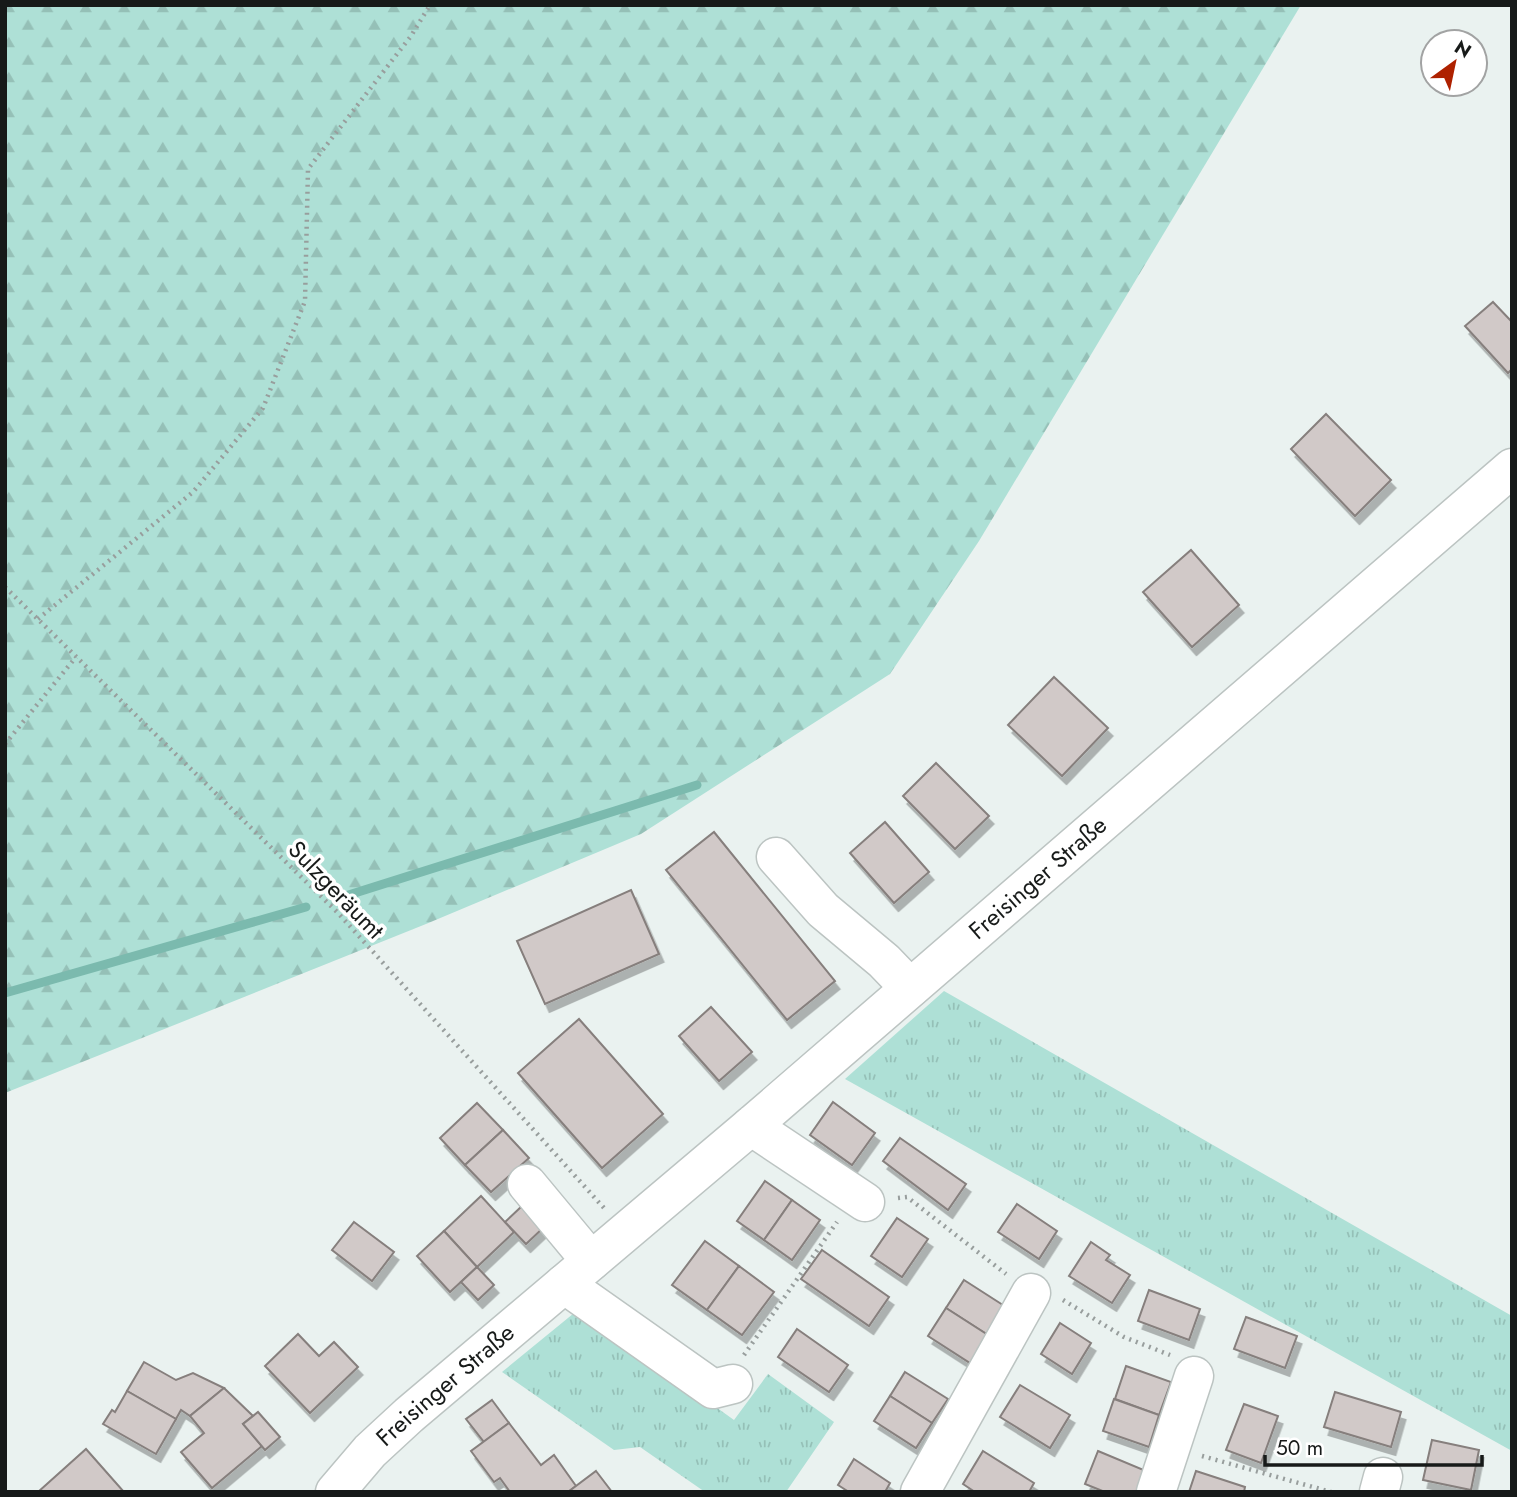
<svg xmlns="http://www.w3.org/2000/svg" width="1517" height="1497" font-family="Jost,sans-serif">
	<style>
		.grass { fill: url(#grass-tufts) }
		.forest { fill: url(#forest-firs) }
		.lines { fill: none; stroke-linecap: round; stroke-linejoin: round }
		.stream { stroke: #7bbaae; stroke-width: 9 }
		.building { fill: #d1c9c8; stroke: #867f7d; stroke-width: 2; filter: url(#shadow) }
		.minor-casing { stroke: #bcc4c2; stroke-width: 41 }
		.path { stroke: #989e9d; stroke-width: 4.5; stroke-dasharray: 2 5; stroke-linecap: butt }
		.minor { stroke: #fff; stroke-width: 38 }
		.labels { text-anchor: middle; stroke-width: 7; stroke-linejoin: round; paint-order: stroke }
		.street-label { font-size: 24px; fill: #171a19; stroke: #fff }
	</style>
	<defs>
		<pattern id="grass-tufts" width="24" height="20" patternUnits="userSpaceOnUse" patternTransform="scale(1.75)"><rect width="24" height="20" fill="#aee0d6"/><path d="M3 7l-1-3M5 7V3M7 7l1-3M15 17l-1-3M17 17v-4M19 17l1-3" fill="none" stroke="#95c0b7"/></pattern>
		<pattern id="forest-firs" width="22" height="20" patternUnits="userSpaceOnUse" patternTransform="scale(1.75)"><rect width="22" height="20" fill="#aee0d6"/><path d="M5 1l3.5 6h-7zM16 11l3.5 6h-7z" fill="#95c0b7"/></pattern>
		<filter id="shadow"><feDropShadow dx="4.5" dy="8" stdDeviation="0" flood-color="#0004"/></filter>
	</defs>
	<rect width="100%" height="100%" fill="#eaf2f0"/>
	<g class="grass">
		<polygon points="944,991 1512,1316 1512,1451 845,1079"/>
		<polygon points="579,1309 734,1420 768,1374 834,1422 786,1492 705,1492 640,1447 614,1450 502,1372"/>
	</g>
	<polygon class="forest" points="5,5 1301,5 979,541 890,674 641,834 426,924 5,1093"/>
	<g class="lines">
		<g class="stream">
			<polyline points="339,898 697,785"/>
			<polyline points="5,993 306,907"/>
		</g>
	</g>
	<g class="building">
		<polygon points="1493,302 1512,322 1512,369 1508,373 1465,326"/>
		<polygon points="1326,414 1391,480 1355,516 1291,449"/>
		<polygon points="1191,550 1239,605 1192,647 1143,592"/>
		<polygon points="1054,677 1108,728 1062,776 1008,725"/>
		<polygon points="936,763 989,816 955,849 903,796"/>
		<polygon points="885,822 929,872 894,903 850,853"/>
		<polygon points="714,832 835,981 787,1020 666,870"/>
		<polygon points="631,890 659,954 545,1004 517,941"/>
		<polygon points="711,1007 752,1052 719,1081 679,1036"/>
		<polygon points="579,1019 663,1114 602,1168 518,1073"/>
		<polygon points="833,1102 875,1133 852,1165 810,1135"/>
		<polygon points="477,1103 503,1130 465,1165 440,1138"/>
		<polygon points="503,1130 529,1158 491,1192 465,1165"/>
		<polygon points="900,1138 966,1184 948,1210 883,1161"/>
		<polygon points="765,1181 792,1200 764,1240 737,1221"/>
		<polygon points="481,1196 514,1232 477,1267 444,1231"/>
		<polygon points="792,1200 820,1220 792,1260 764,1240"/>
		<polygon points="1017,1204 1057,1231 1039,1259 998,1232"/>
		<polygon points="522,1206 543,1228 526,1244 505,1222"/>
		<polygon points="897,1218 928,1239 902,1277 871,1256"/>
		<polygon points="354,1222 394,1252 372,1281 332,1250"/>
		<polygon points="444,1231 477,1267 450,1292 417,1256"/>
		<polygon points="705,1241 739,1266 707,1310 672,1285"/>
		<polygon points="1091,1242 1110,1255 1106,1260 1130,1275 1112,1303 1069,1276"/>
		<polygon points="822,1250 889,1297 869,1326 801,1279"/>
		<polygon points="739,1266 774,1292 742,1335 707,1310"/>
		<polygon points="477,1267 494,1285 478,1300 461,1282"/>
		<polygon points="964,1280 1006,1307 988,1335 946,1308"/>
		<polygon points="1149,1290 1200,1309 1189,1340 1138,1321"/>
		<polygon points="946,1308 988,1335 970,1363 928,1336"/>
		<polygon points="1246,1317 1297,1336 1285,1368 1234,1349"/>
		<polygon points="1060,1323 1091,1343 1072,1374 1041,1354"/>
		<polygon points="797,1329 848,1365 829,1392 778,1357"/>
		<polygon points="298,1334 319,1356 334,1342 358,1367 310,1413 265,1366"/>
		<polygon points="144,1362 176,1380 193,1373 224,1388 190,1416 181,1410 176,1419 127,1391"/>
		<polygon points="1126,1366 1171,1382 1159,1415 1115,1399"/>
		<polygon points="905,1372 948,1399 932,1423 890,1396"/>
		<polygon points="1020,1385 1070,1415 1050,1448 1000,1417"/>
		<polygon points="224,1388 253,1416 243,1424 262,1446 212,1488 181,1452 204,1433 190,1416"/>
		<polygon points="127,1391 176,1419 156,1454 103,1424 112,1410 115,1412"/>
		<polygon points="1335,1392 1401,1412 1391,1447 1324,1427"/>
		<polygon points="890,1396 932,1423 916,1448 874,1421"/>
		<polygon points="1114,1399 1159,1415 1149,1447 1103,1431"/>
		<polygon points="492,1400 509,1423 484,1442 466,1419"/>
		<polygon points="1244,1404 1278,1416 1261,1463 1226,1450"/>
		<polygon points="258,1412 280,1437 265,1450 243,1424"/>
		<polygon points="509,1423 541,1465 554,1455 576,1486 568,1492 510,1492 500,1478 494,1482 471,1451"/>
		<polygon points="1432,1440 1479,1450 1471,1490 1423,1480"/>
		<polygon points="86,1449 124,1492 38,1492"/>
		<polygon points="983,1451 1034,1483 1029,1492 975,1492 963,1484"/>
		<polygon points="1098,1451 1146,1471 1138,1492 1105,1492 1085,1484"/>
		<polygon points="854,1459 890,1483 885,1492 849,1492 838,1485"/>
		<polygon points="596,1471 612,1492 568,1492"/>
		<polygon points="1196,1471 1245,1487 1244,1492 1189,1492"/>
	</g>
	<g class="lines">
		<defs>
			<g id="minor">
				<polyline points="776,857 823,910 884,961 910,988"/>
				<polyline points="751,1126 865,1202"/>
				<polyline points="527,1184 591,1261"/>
				<polyline points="564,1284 713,1389 733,1384"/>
				<path id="s1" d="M 335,1492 L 370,1451 L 409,1415 L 751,1126 L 1512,468"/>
				<polyline points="920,1492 1031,1293"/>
				<polyline points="1156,1492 1194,1376"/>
				<polyline points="1379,1492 1383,1477"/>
			</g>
		</defs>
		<use href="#minor" class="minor-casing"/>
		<g class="path">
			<polyline points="5,587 338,913 604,1208"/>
			<polyline points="38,619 193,492 263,408 305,301 308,169 411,36 430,5"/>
			<polyline points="5,744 76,657"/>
			<polyline points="898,1198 907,1197 1006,1274"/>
			<polyline points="1063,1300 1124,1337 1170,1355"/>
			<polyline points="744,1355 837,1222"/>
			<polyline points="1202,1456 1331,1492"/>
		</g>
		<use href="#minor" class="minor"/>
	</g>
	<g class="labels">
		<g class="street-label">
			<text dy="8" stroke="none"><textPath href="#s1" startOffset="934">Freisinger Straße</textPath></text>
			<text transform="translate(336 890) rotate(46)" y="8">Sulzgeräumt</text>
			<text dy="8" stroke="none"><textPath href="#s1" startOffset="154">Freisinger Straße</textPath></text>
		</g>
	</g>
	<rect width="1517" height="1497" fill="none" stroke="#171a19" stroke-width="14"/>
	<g transform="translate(1454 63) rotate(33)"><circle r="33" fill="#ffffff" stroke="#a2a3a3" stroke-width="2"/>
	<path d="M0-5L12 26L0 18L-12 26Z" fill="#ae2100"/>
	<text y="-10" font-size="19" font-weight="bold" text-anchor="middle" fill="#171a19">N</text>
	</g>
	<path d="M1265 1455v10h217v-10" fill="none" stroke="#171a19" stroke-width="3.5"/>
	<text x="1276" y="1455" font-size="21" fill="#171a19" stroke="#ffffff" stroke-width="5" paint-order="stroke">50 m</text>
</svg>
